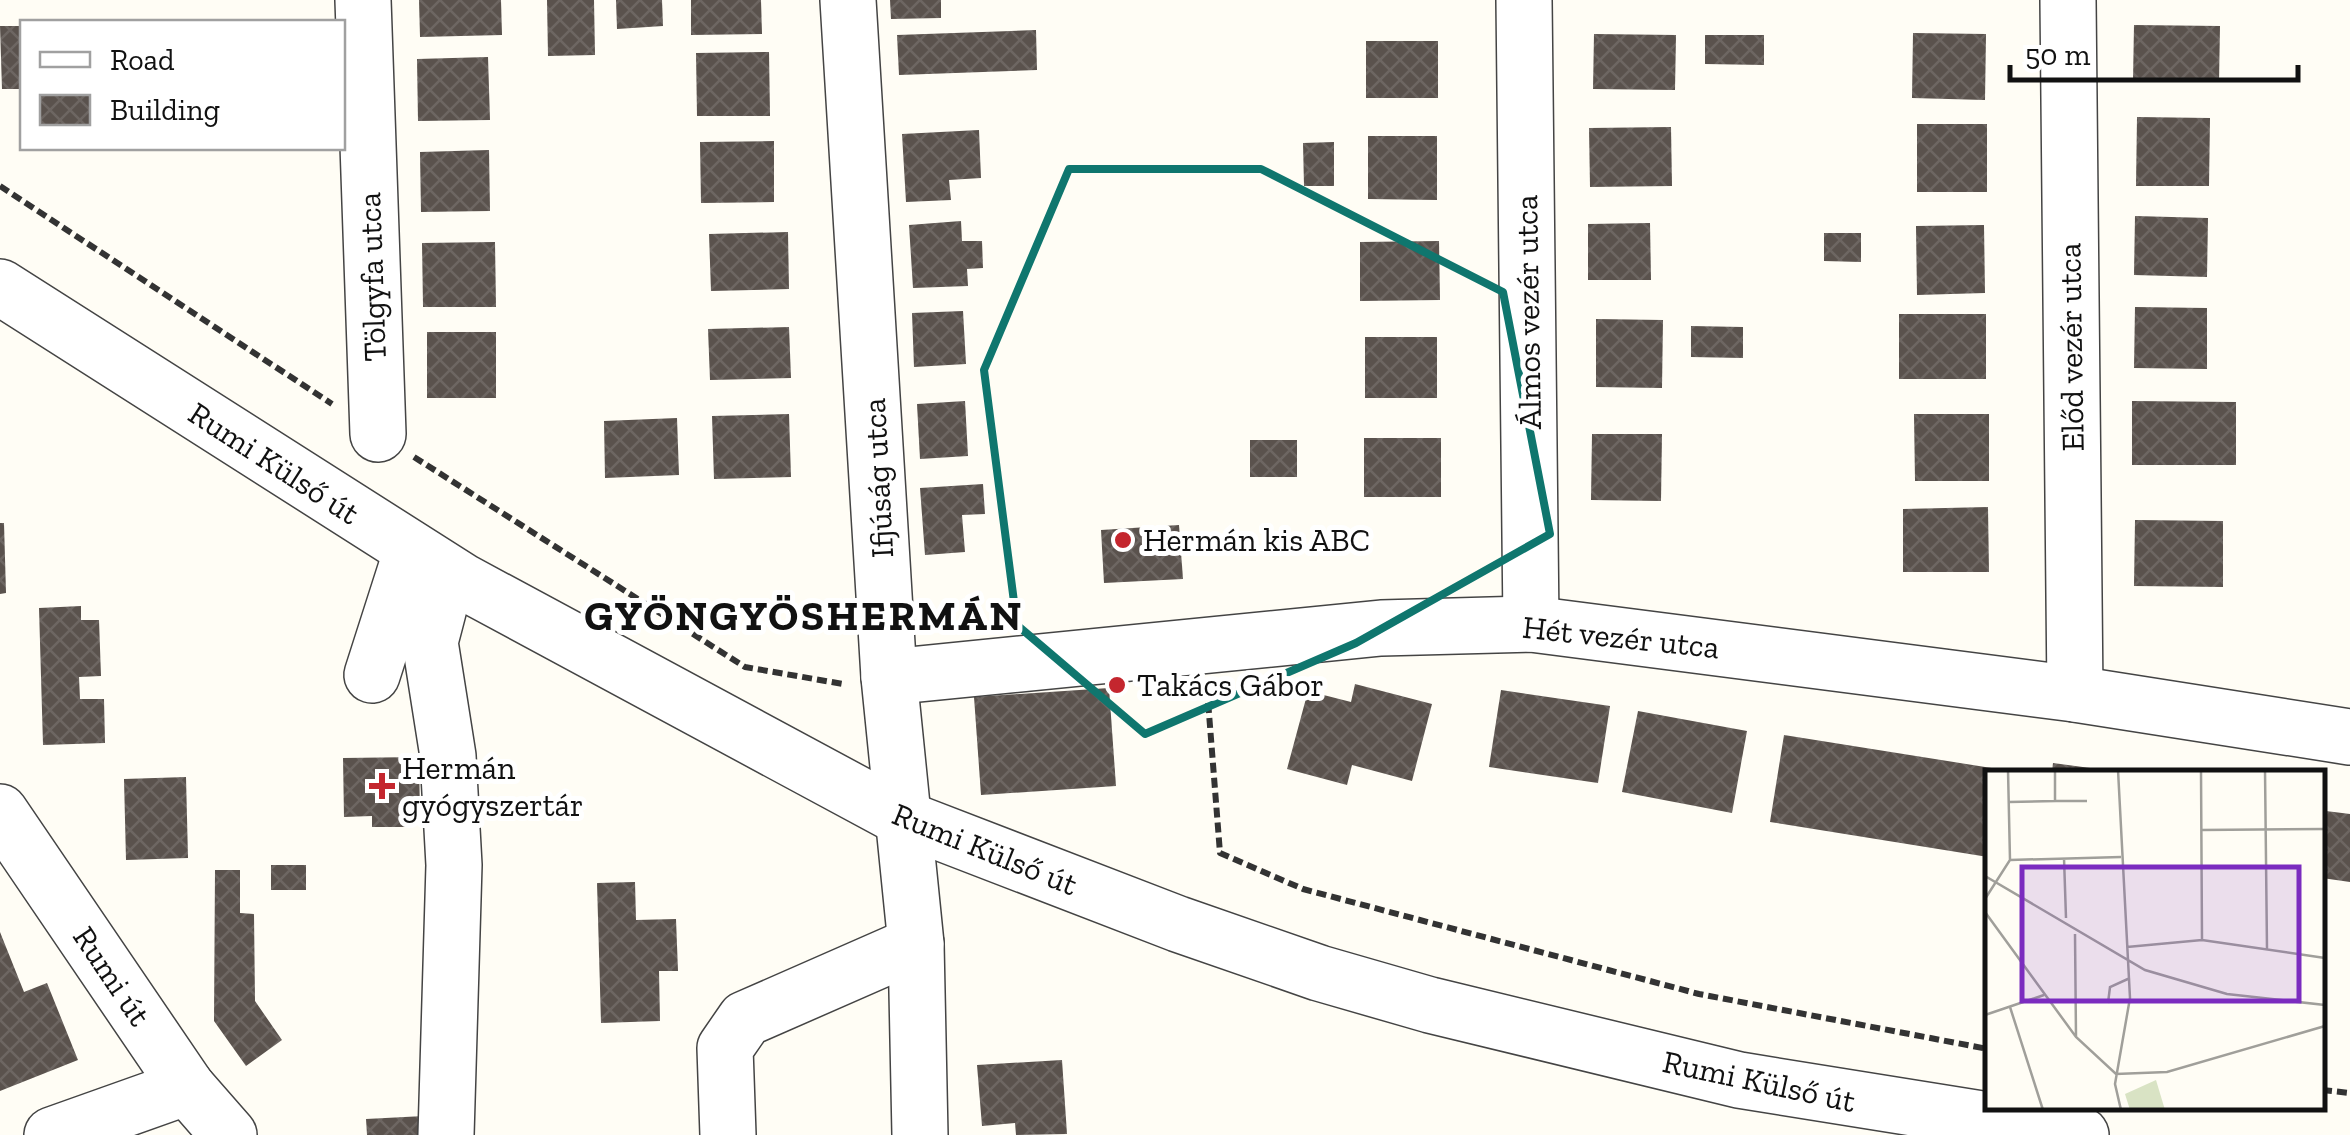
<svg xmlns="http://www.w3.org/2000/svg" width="2350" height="1135" font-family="'Zilla Slab',serif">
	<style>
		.building { fill: url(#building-cross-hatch) }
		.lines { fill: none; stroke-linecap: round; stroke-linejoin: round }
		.minor-casing { stroke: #444; stroke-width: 58 }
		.path { stroke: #333; stroke-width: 6; stroke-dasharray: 10 5; stroke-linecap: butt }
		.minor { stroke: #fff; stroke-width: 55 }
		.marked { fill: none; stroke: #0f766e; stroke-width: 8; stroke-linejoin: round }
		.poi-dot { fill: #c4262e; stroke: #fff; stroke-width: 4 }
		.labels { text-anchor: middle; stroke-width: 10; stroke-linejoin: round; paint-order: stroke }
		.street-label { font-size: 32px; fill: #111; stroke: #fff }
		.poi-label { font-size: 32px; fill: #111; stroke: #fff; text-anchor: start }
		.district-label { font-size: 42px; font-weight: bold; letter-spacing: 2.5px; fill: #111; stroke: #fff }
		.inset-road { fill: none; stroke: #a09f9a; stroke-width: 2.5 }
		.view { fill: #7b2cbf; fill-opacity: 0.15; stroke: #7b2cbf; stroke-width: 5 }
		.inset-edge { fill: none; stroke: #111; stroke-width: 5 }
	</style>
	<defs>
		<pattern id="building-cross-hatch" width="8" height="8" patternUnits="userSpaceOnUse" patternTransform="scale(2.5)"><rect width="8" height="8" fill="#5a524d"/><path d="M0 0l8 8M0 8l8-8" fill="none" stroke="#6d6662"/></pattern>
	</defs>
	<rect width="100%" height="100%" fill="#fffdf5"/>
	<g class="building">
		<polygon points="419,0 501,0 502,35 420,37"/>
		<polygon points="547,0 594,0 595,55 548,56"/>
		<polygon points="616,0 662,0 663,26 617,29"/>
		<polygon points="691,0 761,0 762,34 691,35"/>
		<polygon points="890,0 941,0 941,18 891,19"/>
		<polygon points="2134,25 2220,26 2219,82 2133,81"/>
		<polygon points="0,26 22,26 22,89 2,89"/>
		<polygon points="1036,30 1037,70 899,75 897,35"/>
		<polygon points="1913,33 1986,34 1985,100 1912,98"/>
		<polygon points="1594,34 1676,35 1675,90 1593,89"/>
		<polygon points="1705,35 1764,35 1764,65 1705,64"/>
		<rect x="1366" y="41" width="72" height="57"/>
		<polygon points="769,52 770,116 697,116 696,53"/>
		<polygon points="488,57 490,120 418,121 417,59"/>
		<polygon points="2137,117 2210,118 2209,186 2136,186"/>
		<rect x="1917" y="124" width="70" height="68"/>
		<polygon points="1671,127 1672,186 1590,187 1589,128"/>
		<polygon points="979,130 981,178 949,180 951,200 906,202 902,134"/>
		<polygon points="1368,136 1437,136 1437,200 1368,199"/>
		<polygon points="774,141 774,202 701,203 700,142"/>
		<polygon points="1334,142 1334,186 1304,186 1303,143"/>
		<polygon points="489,150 490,211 421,212 420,152"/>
		<polygon points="2135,216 2208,218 2207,277 2134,275"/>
		<polygon points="961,221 962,241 982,241 983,268 967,269 968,286 913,288 909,225"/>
		<polygon points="1650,223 1651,280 1588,280 1588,224"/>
		<polygon points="1984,225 1985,293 1917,295 1916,226"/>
		<polygon points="788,232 789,289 711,291 709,234"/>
		<polygon points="1824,233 1861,233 1861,262 1824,261"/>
		<polygon points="1439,241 1440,300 1360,301 1360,242"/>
		<polygon points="495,242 496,307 423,307 422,243"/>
		<polygon points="2135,307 2207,308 2207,369 2134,368"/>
		<polygon points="963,311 966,364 914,367 912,313"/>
		<rect x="1899" y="314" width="87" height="65"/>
		<polygon points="1596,319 1663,320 1662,388 1596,387"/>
		<polygon points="1691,326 1743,327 1743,358 1691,357"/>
		<polygon points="789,327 791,378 710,380 708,329"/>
		<rect x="427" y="332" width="69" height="66"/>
		<rect x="1365" y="337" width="72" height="61"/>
		<polygon points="965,401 968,456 920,459 917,404"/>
		<polygon points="2132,401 2236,402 2236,465 2132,465"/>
		<polygon points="789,414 791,477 714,479 712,416"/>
		<polygon points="1914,414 1989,414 1989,481 1915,481"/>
		<polygon points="677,418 679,475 605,478 604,421"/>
		<polygon points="1592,434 1662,434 1661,501 1591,500"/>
		<rect x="1364" y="438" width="77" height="59"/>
		<rect x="1250" y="440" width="47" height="37"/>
		<polygon points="983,484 985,514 962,515 965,552 925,555 920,488"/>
		<polygon points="1988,507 1989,572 1903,572 1903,509"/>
		<polygon points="2135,520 2223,521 2223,587 2134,586"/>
		<polygon points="0,523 4,523 6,593 0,594"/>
		<polygon points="1179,525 1183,579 1104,583 1101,530"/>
		<polygon points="81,606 81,620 99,620 101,676 79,677 80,699 104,699 105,743 43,745 39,608"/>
		<polygon points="1355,684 1432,704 1412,781 1352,765 1347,785 1287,769 1308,691 1351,702"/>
		<polygon points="1109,688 1116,786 981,795 974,697"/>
		<polygon points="1501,690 1610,706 1598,783 1489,767"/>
		<polygon points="1638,711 1747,731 1732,813 1622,792"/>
		<polygon points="1784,735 2004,770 1988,772 1988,857 1770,822"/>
		<polygon points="419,757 420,815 405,815 405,827 372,827 372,816 344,817 343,758"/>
		<polygon points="2053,763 2105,770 2105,772 2052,772"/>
		<polygon points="186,777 188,858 126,860 124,779"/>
		<polygon points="2326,811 2350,814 2350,882 2322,878"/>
		<rect x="271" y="865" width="35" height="25"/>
		<polygon points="215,870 240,870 240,913 254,914 255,1001 282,1040 246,1066 214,1021"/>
		<polygon points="635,882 636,920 676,919 678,971 659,971 660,1021 601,1023 597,883"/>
		<polygon points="0,932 24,992 47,983 78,1060 0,1091"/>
		<polygon points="1062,1060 1067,1134 1016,1135 1015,1123 982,1126 977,1065"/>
		<polygon points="424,1116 425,1135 367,1135 366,1119"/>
	</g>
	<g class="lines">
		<defs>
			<g id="minor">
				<polyline points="363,0 378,434"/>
				<polyline points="848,0 889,677 916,944 920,1135"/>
				<polyline points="1524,0 1531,624"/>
				<polyline points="2068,0 2075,694"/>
				<polyline points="0,287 462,581 900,817 1178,924 1319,973 1430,1005 1739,1080 2081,1135"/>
				<polyline points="372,675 412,550"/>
				<polyline points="889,677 1381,628 1531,624 2075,694 2350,737"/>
				<polyline points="0,812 187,1087 229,1135"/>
				<polyline points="52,1135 187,1087"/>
				<polyline points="446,1135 454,865 448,756 430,642 448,573"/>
				<polyline points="728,1135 725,1048 745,1019 916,944"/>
			</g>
		</defs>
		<use href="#minor" class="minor-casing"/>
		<g class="path">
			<polyline points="0,186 332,404"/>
			<polyline points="414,457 745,667 843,684"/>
			<polyline points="1207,688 1220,853 1303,889 1699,994 1988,1049"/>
			<polyline points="2322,1090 2350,1093"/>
		</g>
		<use href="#minor" class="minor"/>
	</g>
	<path class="marked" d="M 1069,169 L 1261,169 L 1503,292 L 1550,534 L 1356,643 L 1145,734 L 1017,625 L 984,370 Z"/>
	<g class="poi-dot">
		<circle cx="1123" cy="540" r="10"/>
		<circle cx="1117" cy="685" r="10"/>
		<path d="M377 771h10v10h10v10h-10v10h-10v-10h-10v-10h10z"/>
	</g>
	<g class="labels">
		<g class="street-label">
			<text transform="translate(372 277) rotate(-92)" y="11">Tölgyfa utca</text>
			<text transform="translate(1528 312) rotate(-91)" y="11">Álmos vezér utca</text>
			<text transform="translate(2071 347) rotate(-91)" y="11">Előd vezér utca</text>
			<text transform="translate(274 463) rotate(33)" y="11">Rumi Külső út</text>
			<text transform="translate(878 478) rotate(-93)" y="11">Ifjúság utca</text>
			<text transform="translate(1621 637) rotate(6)" y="11">Hét vezér utca</text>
			<text transform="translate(985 849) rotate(22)" y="11">Rumi Külső út</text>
			<text transform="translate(112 976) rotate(56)" y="11">Rumi út</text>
			<text transform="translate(1759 1081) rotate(12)" y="11">Rumi Külső út</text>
		</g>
		<g class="poi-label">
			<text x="1143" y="551">Hermán kis ABC</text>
			<text x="1137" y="696">Takács Gábor</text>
			<text x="402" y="779">Hermán<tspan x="402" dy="37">gyógyszertár</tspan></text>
		</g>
		<g class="district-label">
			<text x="804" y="630">GYÖNGYÖSHERMÁN</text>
		</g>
	</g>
	<g transform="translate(1985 770)">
		<rect width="340" height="340" fill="#fffdf5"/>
		<path d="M 171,310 L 180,340 L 145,340 L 140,324 Z" fill="#d9e3c4"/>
		<path class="inset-road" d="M 133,0 L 145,228 L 130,314 L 136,340M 216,0 L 217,170M 280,0 L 282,179M 70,31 L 102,31M 24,32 L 70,31 L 70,0M 216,60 L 340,59M 79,88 L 81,148M 25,90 L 136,87M 0,106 L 160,200 L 242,224 L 340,235M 0,129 L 25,90 L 23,0M 0,142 L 91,267 L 131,304 L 182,302 L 340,256M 90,164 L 91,267M 142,177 L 217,170 L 340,188M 123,233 L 125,217 L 145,208M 25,237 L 58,340M 0,245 L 59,225"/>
		<path class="view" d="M 37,97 L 314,97 L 314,231 L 37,231 Z"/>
		<rect width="340" height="340" class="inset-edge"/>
	</g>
	<rect x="20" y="20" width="325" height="130" fill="#ffffff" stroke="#a0a0a0" stroke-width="2.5"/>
	<rect x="40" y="52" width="50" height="15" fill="#ffffff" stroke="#a0a0a0" stroke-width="2.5"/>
	<text x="110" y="70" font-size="30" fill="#111111">Road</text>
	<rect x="40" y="95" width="50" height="30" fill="url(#building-cross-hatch)" stroke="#a0a0a0" stroke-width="2.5"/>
	<text x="110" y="120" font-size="30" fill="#111111">Building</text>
	<path d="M2010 65v15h288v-15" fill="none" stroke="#111111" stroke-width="5"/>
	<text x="2025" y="65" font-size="30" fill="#111111" stroke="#ffffff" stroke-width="8" paint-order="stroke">50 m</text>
</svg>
